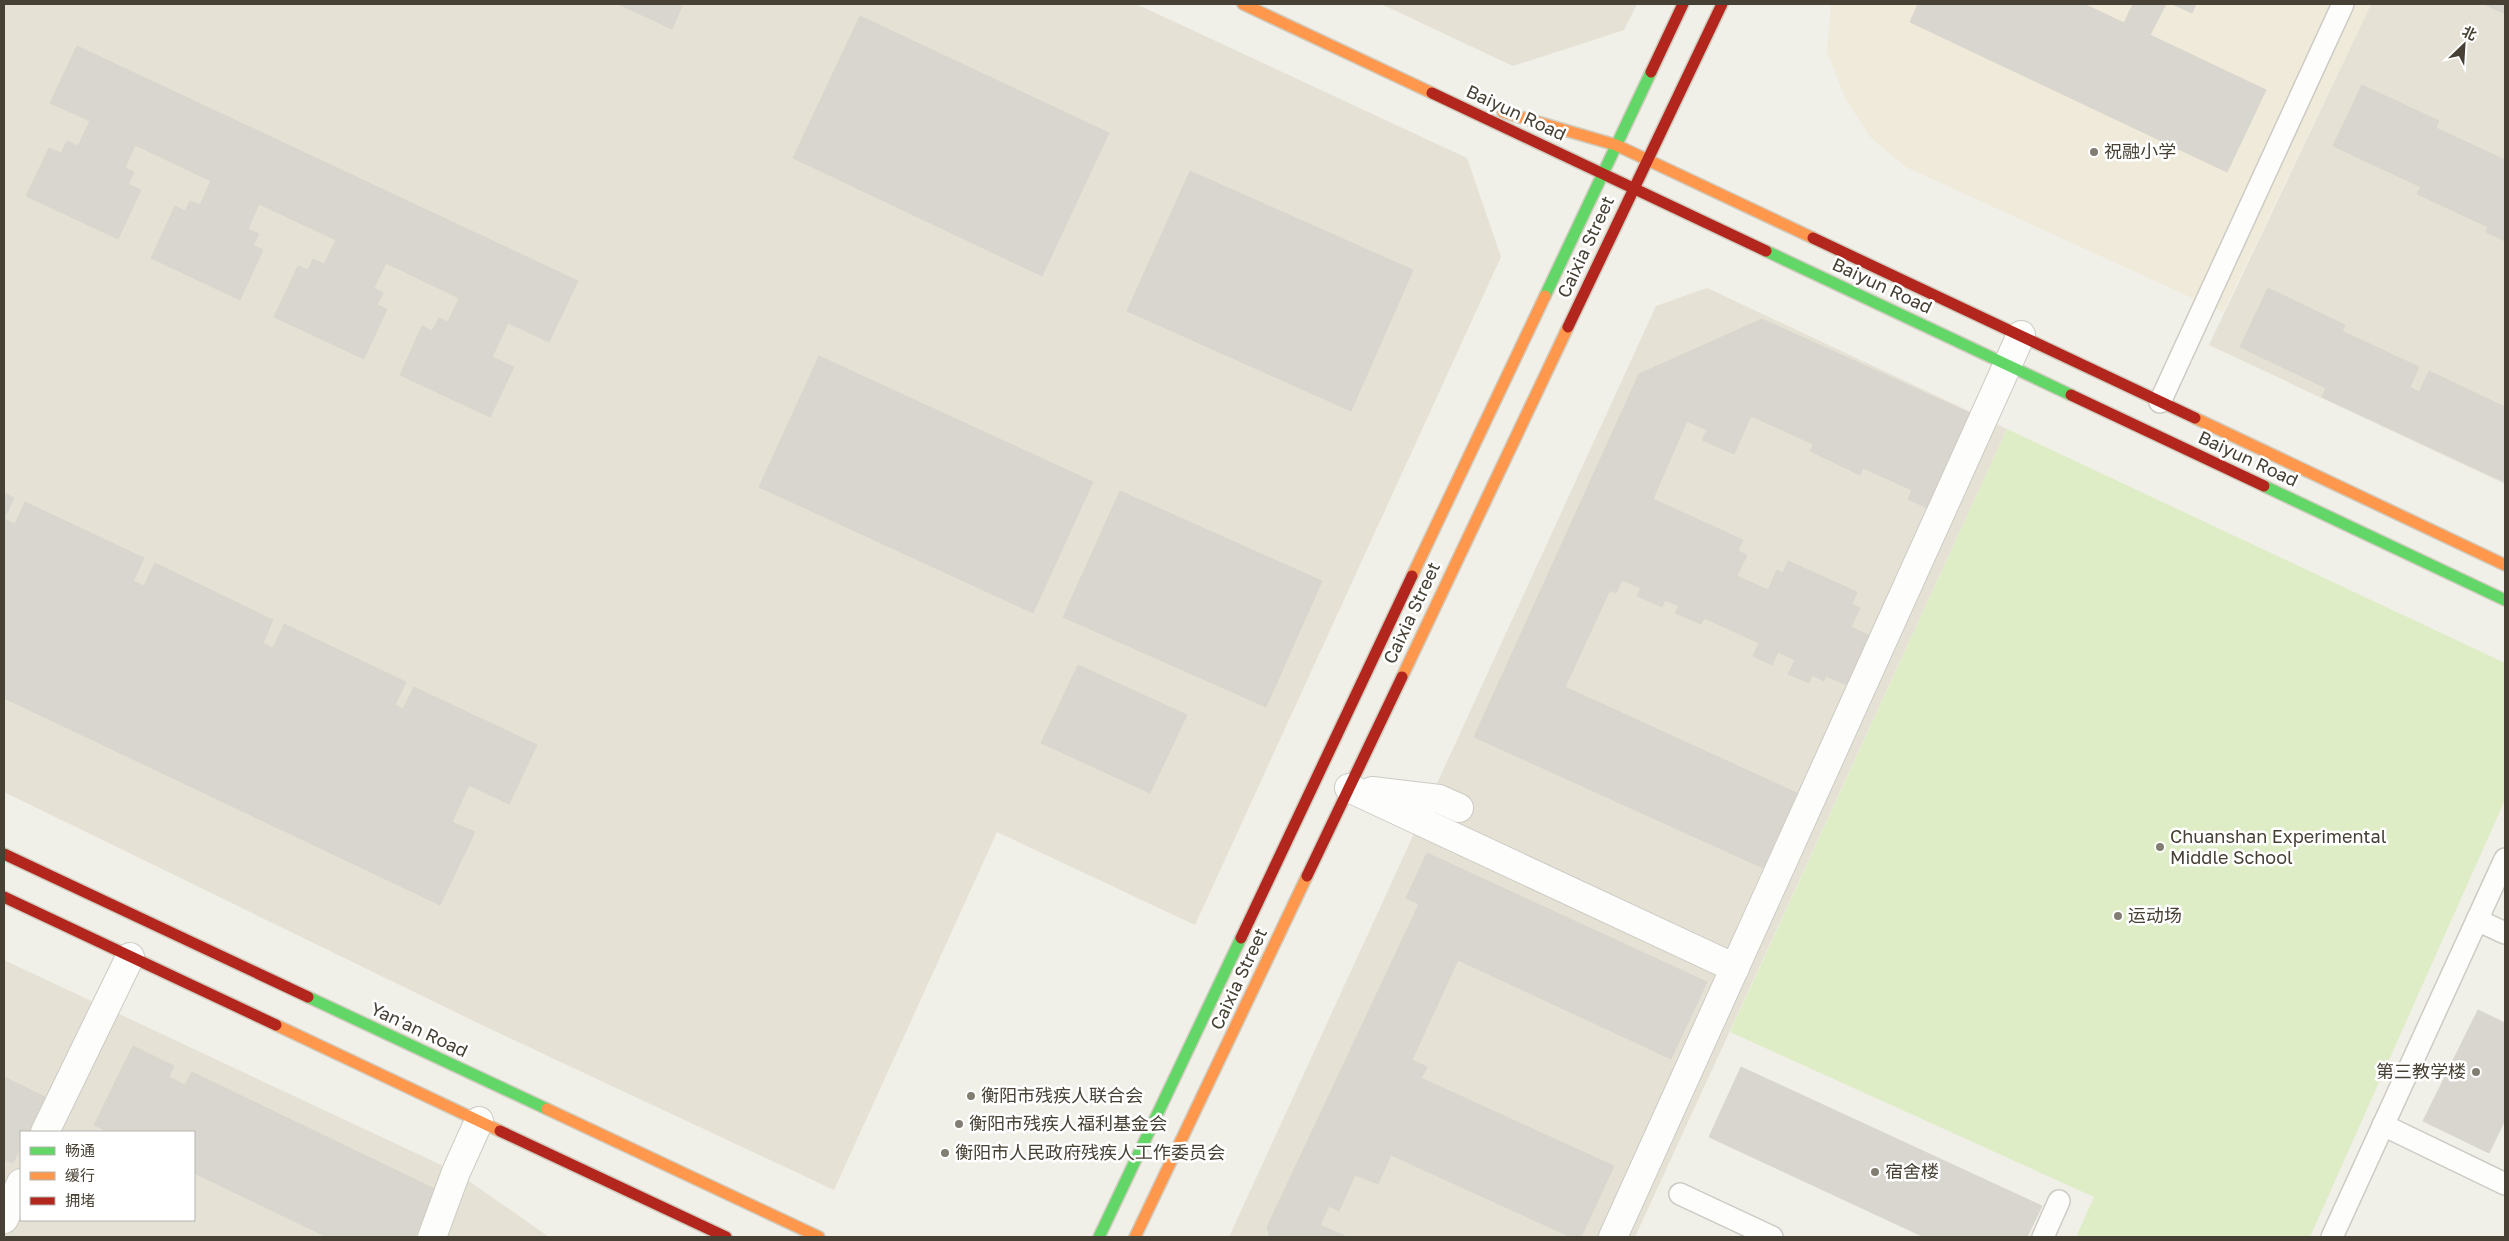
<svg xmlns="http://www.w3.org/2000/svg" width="2509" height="1241" font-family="'Golos Text','Noto Sans SC',sans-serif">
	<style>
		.residential { fill: #e5e1d5; fill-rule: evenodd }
		.education { fill: #efeada }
		.green { fill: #deedc6 }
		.building { fill: #d9d6cf; stroke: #d9d6ce }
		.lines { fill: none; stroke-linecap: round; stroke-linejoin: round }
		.lane-casing { stroke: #cdcbc4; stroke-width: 24 }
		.street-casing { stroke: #cdcbc4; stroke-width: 30 }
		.fast-casing { stroke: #d0ccbf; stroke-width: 14 }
		.slow-casing { stroke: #d0ccbf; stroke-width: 14 }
		.jam-casing { stroke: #d0ccbf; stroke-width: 14 }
		.lane { stroke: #fdfdfc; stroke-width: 21 }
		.street { stroke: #fdfdfc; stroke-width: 28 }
		.fast { stroke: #63d668; stroke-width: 11 }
		.slow { stroke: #ff974d; stroke-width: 11 }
		.jam { stroke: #b3261e; stroke-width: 11 }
		.poi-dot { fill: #827d73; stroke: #fff; stroke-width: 2 }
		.labels { text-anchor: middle; stroke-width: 5; stroke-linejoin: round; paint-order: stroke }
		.street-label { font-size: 18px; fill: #474034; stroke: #fff }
		.poi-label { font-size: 18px; fill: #474034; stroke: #fff; text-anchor: start }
	</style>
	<rect width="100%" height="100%" fill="#f0efe8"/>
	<g class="residential">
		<polygon points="4,4 1136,4 1467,158 1501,257 1195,925 997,832 834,1190 484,1026 4,792"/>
		<polygon points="1381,4 1637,4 1624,30 1513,66"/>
		<polygon points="2371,4 2505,4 2505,484 2209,345"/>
		<polygon points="1707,288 2007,429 1635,1237 1229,1237 1656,306"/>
		<path d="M 4,960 L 456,1172 L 549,1237 L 4,1237 ZM 21,1132 L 194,1132 L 194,1220 L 21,1220 Z"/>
	</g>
	<polygon class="education" points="1831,4 2371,4 2223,312 1906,167 1870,137 1845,98 1827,52"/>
	<polygon class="green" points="2007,429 2505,663 2505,800 2310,1237 2076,1237 2094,1197 1730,1032"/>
	<g class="building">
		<polygon points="618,4 683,4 672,29"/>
		<polygon points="1918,4 2084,4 2124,23 2133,4 2166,4 2150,35 2266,90 2227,172 1910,22"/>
		<polygon points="2172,4 2196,4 2192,13"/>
		<polygon points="2484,4 2505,4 2505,14"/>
		<polygon points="860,16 1109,133 1042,276 793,158"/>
		<polygon points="77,46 578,281 549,342 508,323 492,357 514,367 490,417 400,375 422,326 432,331 439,318 448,322 459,298 386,263 374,288 383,293 377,305 387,309 364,359 274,317 298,266 308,270 313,259 324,264 336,240 259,204 248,229 259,234 253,245 263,250 240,300 151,258 175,206 185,211 190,201 200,205 211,181 135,145 125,168 134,172 128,184 141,190 118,239 26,196 49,148 61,153 67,141 78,146 90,121 50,103"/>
		<polygon points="2362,85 2439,121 2436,128 2505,160 2505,241 2486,232 2488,227 2417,194 2421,187 2333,146"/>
		<polygon points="1190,171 1413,270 1351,411 1127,311"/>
		<polygon points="2268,288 2345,325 2342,331 2419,367 2410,387 2419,392 2429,371 2505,407 2505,482 2322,397 2326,388 2240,347"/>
		<polygon points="1762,319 1976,416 1933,511 1908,499 1912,490 1863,468 1860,475 1810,451 1813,444 1751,416 1734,454 1702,440 1707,430 1687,421 1653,499 1743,540 1738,551 1747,555 1737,576 1768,590 1777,570 1783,573 1788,561 1857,592 1852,604 1860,608 1851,627 1871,636 1849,686 1826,676 1824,681 1812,675 1809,683 1788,674 1795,660 1778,652 1772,665 1753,656 1759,643 1704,618 1701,624 1675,613 1679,606 1665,600 1662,607 1637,596 1641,588 1622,580 1616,593 1610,590 1565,687 1797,793 1763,868 1474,737 1639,374"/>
		<polygon points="819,356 1093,482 1033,613 759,487"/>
		<polygon points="1120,491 1322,581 1266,707 1063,617"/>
		<polygon points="4,493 14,498 4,519"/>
		<polygon points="25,502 144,558 133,581 144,586 155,563 273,620 263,643 273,648 284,624 406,682 395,705 403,709 414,687 537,745 509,804 469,785 452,822 475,832 440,905 4,698 4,519 15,524"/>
		<polygon points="1078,665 1187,715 1150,793 1041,743"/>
		<polygon points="1427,853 1707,982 1671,1059 1458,960 1412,1060 1427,1067 1421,1078 1614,1166 1581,1237 1571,1237 1391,1155 1378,1184 1355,1175 1339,1211 1329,1206 1320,1225 1347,1237 1270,1237 1267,1227 1419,904 1406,898"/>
		<polygon points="2478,1010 2505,1023 2505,1120 2489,1153 2423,1121"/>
		<polygon points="133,1046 174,1066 169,1077 185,1085 192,1072 437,1190 414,1237 327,1237 194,1173 194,1132 109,1132 94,1125"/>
		<polygon points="1741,1067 2042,1206 2027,1237 1924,1237 1709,1137"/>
		<polygon points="4,1077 45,1097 28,1132 21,1132 21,1146 13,1163 4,1159"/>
	</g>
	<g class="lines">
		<defs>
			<g id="lane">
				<polyline points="2160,402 2343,4"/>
				<polyline points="2477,920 2505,933"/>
				<polyline points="2383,1125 2505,1184"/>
				<polyline points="1680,1194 1772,1237"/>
				<polyline points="2043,1237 2059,1201"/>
				<polyline points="2332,1237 2505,859"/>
			</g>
			<g id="street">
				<polyline points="1349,788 1735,968"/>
				<polyline points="1372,791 1439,799 1459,808"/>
				<polyline points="45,1132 130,957"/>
				<polyline points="4,1219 21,1183"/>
				<polyline points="432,1237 456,1172 479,1121"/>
				<polyline points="1613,1237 2021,335"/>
			</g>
			<g id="fast">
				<polyline points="1766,251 2071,395"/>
				<polyline points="1545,296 1651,72"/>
				<polyline points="2264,486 2505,600"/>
				<polyline points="308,997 547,1109"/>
				<polyline points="1099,1237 1241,938"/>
			</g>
			<g id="slow">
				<polyline points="1243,4 1432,93"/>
				<polyline points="1503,112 1616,145 1813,238"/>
				<polyline points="2195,418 2505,565"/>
				<polyline points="1412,576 1545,296"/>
				<polyline points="1402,677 1568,327"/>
				<polyline points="276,1025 500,1131"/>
				<polyline points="547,1109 819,1237"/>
				<polyline points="1135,1237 1307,876"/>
			</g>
			<g id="jam">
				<polyline points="1651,72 1683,4"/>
				<polyline points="1432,93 1766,251"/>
				<polyline points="1813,238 2195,418"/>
				<polyline points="1568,327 1722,4"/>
				<polyline points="2071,395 2264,486"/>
				<polyline points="4,854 308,997"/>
				<polyline points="1307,876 1402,677"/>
				<polyline points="4,897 276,1025"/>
				<polyline points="1241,938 1412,576"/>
				<polyline points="500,1131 726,1237"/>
			</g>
		</defs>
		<use href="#lane" class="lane-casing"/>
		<use href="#street" class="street-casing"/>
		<use href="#fast" class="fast-casing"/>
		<use href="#slow" class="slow-casing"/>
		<use href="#jam" class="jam-casing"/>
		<use href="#lane" class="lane"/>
		<use href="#street" class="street"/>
		<use href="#fast" class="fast"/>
		<use href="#slow" class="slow"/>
		<use href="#jam" class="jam"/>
	</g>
	<g class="poi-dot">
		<circle cx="2094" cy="152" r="5"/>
		<circle cx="2160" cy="847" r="5"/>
		<circle cx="2118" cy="916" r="5"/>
		<circle cx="2476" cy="1072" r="5"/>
		<circle cx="971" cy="1096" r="5"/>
		<circle cx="959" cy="1124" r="5"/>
		<circle cx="945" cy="1153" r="5"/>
		<circle cx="1875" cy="1172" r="5"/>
	</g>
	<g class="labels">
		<g class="street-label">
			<text transform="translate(1516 113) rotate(25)" y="6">Baiyun Road</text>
			<text transform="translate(1586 247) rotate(-65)" y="6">Caixia Street</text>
			<text transform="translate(1882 286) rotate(25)" y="6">Baiyun Road</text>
			<text transform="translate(2248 459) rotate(25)" y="6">Baiyun Road</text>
			<text transform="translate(1412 613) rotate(-65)" y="6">Caixia Street</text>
			<text transform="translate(1239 979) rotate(-65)" y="6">Caixia Street</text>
			<text transform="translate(419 1030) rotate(25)" y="6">Yan'an Road</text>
		</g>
		<g class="poi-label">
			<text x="2104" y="158">祝融小学</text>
			<text x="2170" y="843">Chuanshan Experimental<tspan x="2170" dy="21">Middle School</tspan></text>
			<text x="2128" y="922">运动场</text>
			<text x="2466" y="1078" text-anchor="end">第三教学楼</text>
			<text x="981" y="1102">衡阳市残疾人联合会</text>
			<text x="969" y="1130">衡阳市残疾人福利基金会</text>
			<text x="955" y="1159">衡阳市人民政府残疾人工作委员会</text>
			<text x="1885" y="1178">宿舍楼</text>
		</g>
	</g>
	<rect width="2509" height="1241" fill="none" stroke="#474034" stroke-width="10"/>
	<rect x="20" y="1131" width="175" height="90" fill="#ffffff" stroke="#b5b3ae"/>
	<rect x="30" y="1147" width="25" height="8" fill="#63d668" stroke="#b5b3ae"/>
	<text x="65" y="1156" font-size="15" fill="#474034">畅通</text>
	<rect x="30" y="1172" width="25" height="8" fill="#ff974d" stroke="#b5b3ae"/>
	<text x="65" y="1181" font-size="15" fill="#474034">缓行</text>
	<rect x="30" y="1197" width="25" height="8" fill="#b3261e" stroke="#b5b3ae"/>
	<text x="65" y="1206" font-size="15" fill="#474034">拥堵</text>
	<g transform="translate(2464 45) rotate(25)" stroke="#ffffff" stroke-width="4" paint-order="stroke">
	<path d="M0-4L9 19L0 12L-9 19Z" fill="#474034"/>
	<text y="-8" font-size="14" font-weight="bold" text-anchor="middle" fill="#474034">北</text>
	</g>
</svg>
